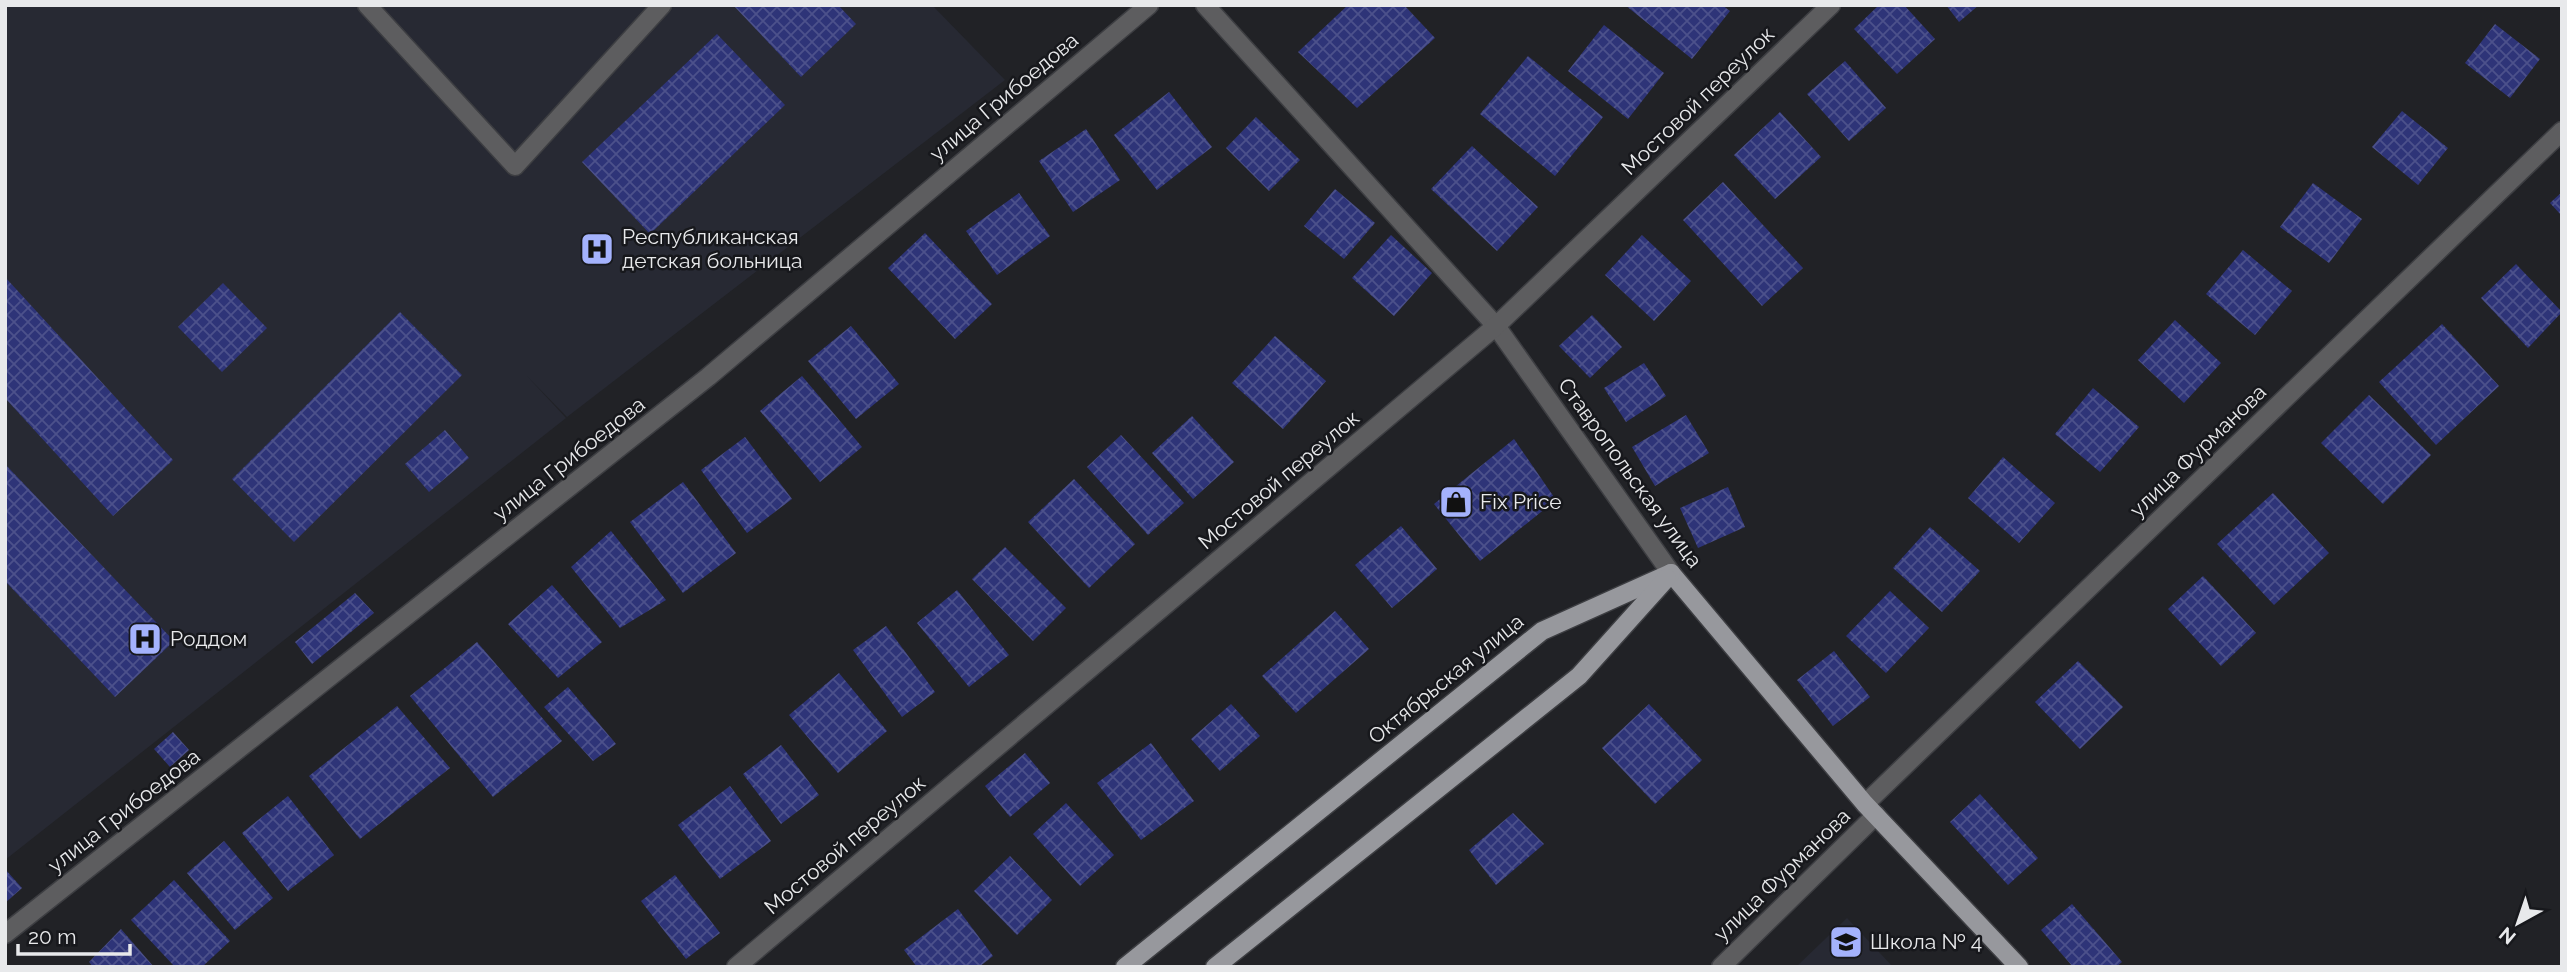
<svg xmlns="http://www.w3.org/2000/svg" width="2567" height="972" font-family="Raleway,sans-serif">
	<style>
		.built { fill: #272933 }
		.building { fill: url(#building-cross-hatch) }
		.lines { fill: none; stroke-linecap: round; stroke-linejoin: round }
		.minor-casing { stroke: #3d3e42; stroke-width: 21 }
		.major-casing { stroke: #3d3e42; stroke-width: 21 }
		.minor { stroke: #5d5d5f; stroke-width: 18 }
		.major { stroke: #97989d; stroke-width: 18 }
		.labels { text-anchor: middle; stroke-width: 5; stroke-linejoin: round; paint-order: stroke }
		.street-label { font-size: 21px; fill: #e8e9eb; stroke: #17181c }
		.poi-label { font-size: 21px; fill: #e8e9eb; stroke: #17181c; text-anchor: start }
	</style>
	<defs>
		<pattern id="building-cross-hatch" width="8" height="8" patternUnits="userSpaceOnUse" patternTransform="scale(1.75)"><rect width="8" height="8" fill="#2e3478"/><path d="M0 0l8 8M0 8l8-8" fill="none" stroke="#4c518b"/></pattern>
	</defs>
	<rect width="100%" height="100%" fill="#212226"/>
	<g class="built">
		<polygon points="5,5 932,5 1005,80 567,417 526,375 566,418 5,860"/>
		<polygon points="1847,918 1893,967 1796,967"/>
	</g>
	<g class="building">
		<polygon points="733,5 838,5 856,24 801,77"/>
		<polygon points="1348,5 1404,5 1435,38 1357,108 1298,52"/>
		<polygon points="1625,5 1722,5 1730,11 1692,59"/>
		<polygon points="1879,5 1904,5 1935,39 1897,74 1854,29"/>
		<polygon points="1946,5 1979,5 1959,22"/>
		<polygon points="2495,24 2540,59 2510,98 2465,63"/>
		<polygon points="1604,25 1664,73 1628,119 1568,71"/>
		<polygon points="717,34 785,105 650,234 582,162"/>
		<polygon points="1528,56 1603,117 1555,176 1480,114"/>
		<polygon points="1845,61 1886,108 1849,141 1807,94"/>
		<polygon points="1169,92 1212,147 1157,190 1114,135"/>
		<polygon points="2402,111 2448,148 2418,185 2372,147"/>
		<polygon points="1780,112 1821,157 1775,199 1734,155"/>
		<polygon points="1256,117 1300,160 1269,191 1226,148"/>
		<polygon points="1086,129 1120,180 1073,212 1039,161"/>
		<polygon points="1472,146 1538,207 1497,251 1431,189"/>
		<polygon points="1723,182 1803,268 1762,306 1683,220"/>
		<polygon points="2313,183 2362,219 2329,263 2280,227"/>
		<polygon points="1335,189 1375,223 1344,259 1304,226"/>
		<polygon points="2562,192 2562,216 2550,203"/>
		<polygon points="1019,193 1050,236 997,275 966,231"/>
		<polygon points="925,233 992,304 955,339 888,268"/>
		<polygon points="1391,235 1432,273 1394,316 1352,278"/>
		<polygon points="1642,235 1691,281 1654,321 1605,275"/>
		<polygon points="2243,250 2292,291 2255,335 2206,294"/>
		<polygon points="2516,264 2562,312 2528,348 2481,298"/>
		<polygon points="5,277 173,460 113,516 5,398"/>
		<polygon points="223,283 267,328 222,372 178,327"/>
		<polygon points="400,312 462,375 294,542 232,479"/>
		<polygon points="1592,315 1622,347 1590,378 1559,346"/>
		<polygon points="2175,320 2221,363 2184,403 2138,360"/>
		<polygon points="2442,324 2499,386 2436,445 2379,382"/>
		<polygon points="851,326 899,384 856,419 808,361"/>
		<polygon points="1275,336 1326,381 1283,429 1232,383"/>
		<polygon points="1644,363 1666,396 1626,422 1604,388"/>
		<polygon points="802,376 862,447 820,482 760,411"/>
		<polygon points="2093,388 2139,427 2100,472 2055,434"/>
		<polygon points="2369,395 2431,455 2383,504 2321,443"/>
		<polygon points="1686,415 1709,453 1655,486 1632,447"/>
		<polygon points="1192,416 1234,462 1193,499 1152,453"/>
		<polygon points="445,430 469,458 429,492 405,464"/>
		<polygon points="1121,435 1184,503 1148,535 1087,467"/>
		<polygon points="745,437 792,499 747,533 701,470"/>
		<polygon points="1514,439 1556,500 1480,561 1434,504"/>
		<polygon points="2003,457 2055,503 2019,543 1968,498"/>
		<polygon points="5,464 174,641 115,697 5,581"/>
		<polygon points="1074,479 1135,544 1089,588 1028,522"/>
		<polygon points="683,482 736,553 683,593 630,522"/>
		<polygon points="1728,487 1745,527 1698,548 1680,508"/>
		<polygon points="2273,493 2329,553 2274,605 2217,544"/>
		<polygon points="1401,526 1437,569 1392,608 1355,565"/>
		<polygon points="1930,527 1980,571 1942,612 1893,568"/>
		<polygon points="611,531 666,600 620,628 571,567"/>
		<polygon points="1005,547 1066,608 1033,641 972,579"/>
		<polygon points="2203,576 2256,633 2221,666 2168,609"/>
		<polygon points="552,585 602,642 558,678 508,624"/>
		<polygon points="957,590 1009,655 969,687 917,623"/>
		<polygon points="1890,591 1929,628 1886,673 1846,636"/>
		<polygon points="355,593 374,613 312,664 295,642"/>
		<polygon points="1335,611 1369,649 1296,713 1262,676"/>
		<polygon points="886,626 935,692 902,717 853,650"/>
		<polygon points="477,642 562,741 493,797 410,696"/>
		<polygon points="1834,651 1870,697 1833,726 1797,680"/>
		<polygon points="2078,661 2123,707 2080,749 2035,702"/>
		<polygon points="839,673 887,731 838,773 789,715"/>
		<polygon points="568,687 616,744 593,761 544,707"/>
		<polygon points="1231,704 1260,736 1220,771 1191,739"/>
		<polygon points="1649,704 1702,760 1655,804 1602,748"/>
		<polygon points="397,706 450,768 360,839 309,776"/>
		<polygon points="173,732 189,750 170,767 154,749"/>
		<polygon points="1151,743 1194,801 1141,840 1097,783"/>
		<polygon points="781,745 819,795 781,824 743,774"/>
		<polygon points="1025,753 1050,783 1010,817 985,786"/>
		<polygon points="730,786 771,841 720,879 678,825"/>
		<polygon points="1980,794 2038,858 2008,885 1950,822"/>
		<polygon points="288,796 334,855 288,891 242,833"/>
		<polygon points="1066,803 1114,855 1080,886 1033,834"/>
		<polygon points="1513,813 1544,844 1496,885 1469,850"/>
		<polygon points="224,841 273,898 235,930 187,873"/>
		<polygon points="1010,856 1052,900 1017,935 974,891"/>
		<polygon points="5,869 22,888 5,903"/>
		<polygon points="675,875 720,933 686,959 641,901"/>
		<polygon points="174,880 230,941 202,967 175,967 131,920"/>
		<polygon points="2072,904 2122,962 2116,967 2073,967 2041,930"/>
		<polygon points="958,909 993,956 979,967 917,967 904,950"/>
		<polygon points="121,929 154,967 93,967 89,962"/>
	</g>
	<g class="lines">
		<defs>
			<g id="minor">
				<polyline points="367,5 515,166 662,5"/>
				<polyline points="1205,5 1496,326 1671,573"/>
				<polyline points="1865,804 2562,131"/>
				<polyline points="5,934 708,377 1149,5"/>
				<polyline points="736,967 1496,326 1831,5"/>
				<polyline points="1721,967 1876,815"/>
			</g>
			<g id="major">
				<polyline points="1671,573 1865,804 2019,967"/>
				<polyline points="1125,967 1542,631 1671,573"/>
				<polyline points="1215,967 1579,676 1667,578"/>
			</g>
		</defs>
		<use href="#minor" class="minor-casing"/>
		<use href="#major" class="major-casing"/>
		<use href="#minor" class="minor"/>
		<use href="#major" class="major"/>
	</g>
	<defs>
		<symbol id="hospital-square" viewBox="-11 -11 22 22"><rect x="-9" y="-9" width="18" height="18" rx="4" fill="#a4b2fc" stroke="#17181c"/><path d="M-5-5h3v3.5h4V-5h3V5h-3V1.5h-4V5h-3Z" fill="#111"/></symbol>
		<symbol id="shop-square" viewBox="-11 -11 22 22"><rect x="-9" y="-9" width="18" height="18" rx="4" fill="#a4b2fc" stroke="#17181c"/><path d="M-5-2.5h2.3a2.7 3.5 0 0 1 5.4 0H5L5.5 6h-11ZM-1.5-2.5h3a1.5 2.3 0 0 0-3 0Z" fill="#111"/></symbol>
		<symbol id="school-square" viewBox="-11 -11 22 22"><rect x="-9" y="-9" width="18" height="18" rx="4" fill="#a4b2fc" stroke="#17181c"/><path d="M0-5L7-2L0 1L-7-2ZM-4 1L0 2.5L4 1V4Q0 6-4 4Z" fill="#111"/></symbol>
	</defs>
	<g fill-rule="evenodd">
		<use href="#hospital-square" x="578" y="230" width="38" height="38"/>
		<use href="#shop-square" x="1437" y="483" width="38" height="38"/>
		<use href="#hospital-square" x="126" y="620" width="38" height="38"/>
		<use href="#school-square" x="1827" y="923" width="38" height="38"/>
	</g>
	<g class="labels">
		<g class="street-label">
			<text transform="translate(1004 97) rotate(-40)" y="7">улица Грибоедова</text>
			<text transform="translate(1698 101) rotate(-44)" y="7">Мостовой переулок</text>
			<text transform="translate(2198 451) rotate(-44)" y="7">улица Фурманова</text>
			<text transform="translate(569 459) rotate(-38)" y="7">улица Грибоедова</text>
			<text transform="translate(1630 473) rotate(54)" y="7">Ставропольская улица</text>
			<text transform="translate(1279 480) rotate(-40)" y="7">Мостовой переулок</text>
			<text transform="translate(1446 679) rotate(-39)" y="7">Октябрьская улица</text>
			<text transform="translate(124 811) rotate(-38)" y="7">улица Грибоедова</text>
			<text transform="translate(845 845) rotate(-40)" y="7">Мостовой переулок</text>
			<text transform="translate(1782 875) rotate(-44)" y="7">улица Фурманова</text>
		</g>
		<g class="poi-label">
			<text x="622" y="244">Республиканская<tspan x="622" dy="24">детская больница</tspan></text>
			<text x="1480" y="509">Fix Price</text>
			<text x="170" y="646">Роддом</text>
			<text x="1870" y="949">Школа № 4</text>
		</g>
	</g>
	<rect width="2567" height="972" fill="none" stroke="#e8e9eb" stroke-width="14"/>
	<g transform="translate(2518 923) rotate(220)" stroke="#17181c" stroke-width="5" paint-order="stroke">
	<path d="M0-5L12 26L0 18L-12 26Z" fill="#e8e9eb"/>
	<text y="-10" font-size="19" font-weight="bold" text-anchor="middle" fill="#e8e9eb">N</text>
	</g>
	<path d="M18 944v10h112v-10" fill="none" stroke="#e8e9eb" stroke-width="3.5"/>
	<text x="28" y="944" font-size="21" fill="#e8e9eb" stroke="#17181c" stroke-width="5" paint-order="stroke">20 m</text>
</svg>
